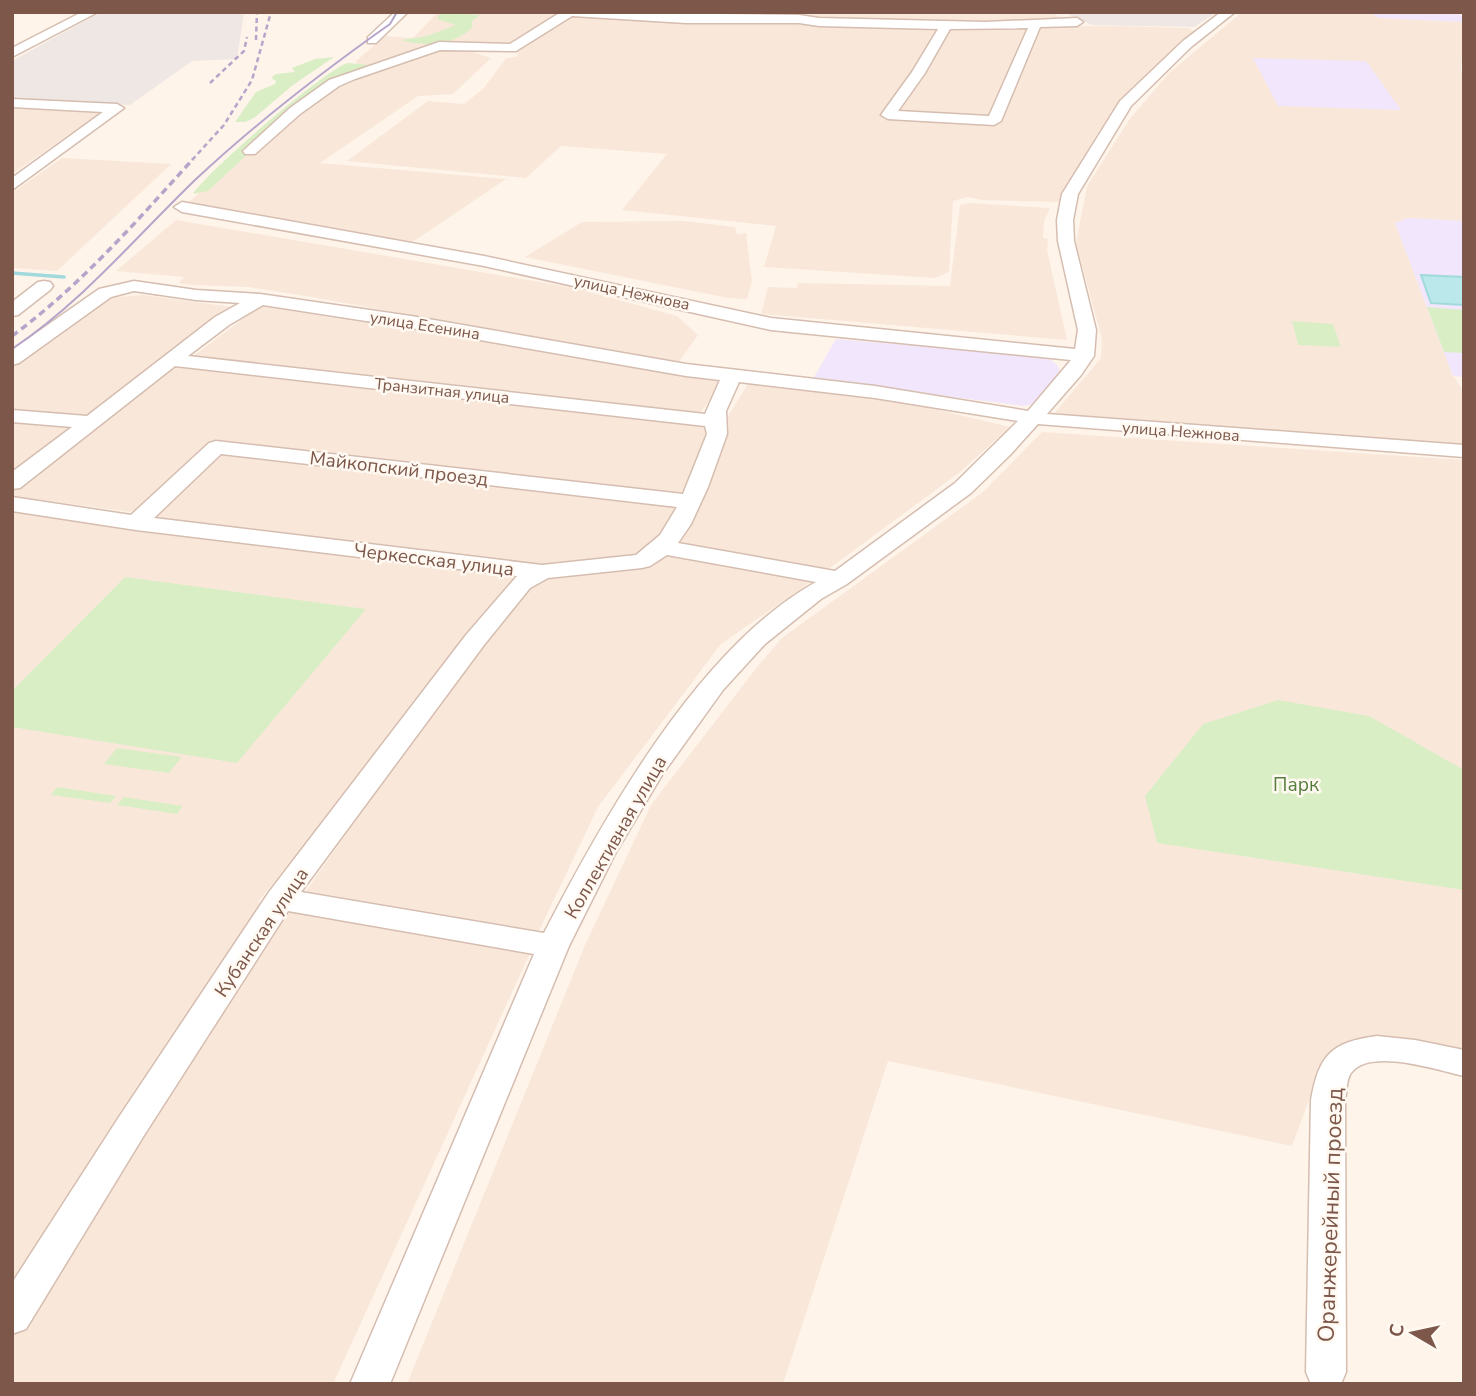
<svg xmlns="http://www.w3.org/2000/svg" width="1476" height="1396" font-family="'Nunito Sans',sans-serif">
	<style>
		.residential { fill: #f9e8da }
		.industrial { fill: #efe7e3 }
		.education { fill: #f1e6fb }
		.green { fill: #daeec6 }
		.water { fill: #bbe8ea; stroke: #a1dadd; stroke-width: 2 }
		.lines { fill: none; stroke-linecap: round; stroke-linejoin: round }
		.stream { stroke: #a1dadd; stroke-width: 3.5 }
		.minor-casing { stroke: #d5bdb0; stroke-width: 3 }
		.minor { fill: #fff; fill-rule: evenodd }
		.tram { stroke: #b6a5cb; stroke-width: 2 }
		.rail-far1 { stroke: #b6a5cb; stroke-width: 2.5; stroke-dasharray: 5 3.5; stroke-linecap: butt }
		.rail { stroke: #b6a5cb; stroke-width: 3.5; stroke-dasharray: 7 4.5; stroke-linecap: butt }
		.labels { text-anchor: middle; stroke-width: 5; stroke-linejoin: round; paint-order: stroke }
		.far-street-label { font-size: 16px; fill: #7c574a; stroke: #fff9f2 }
		.street-label { font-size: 19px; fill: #7c574a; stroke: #fff9f2 }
		.park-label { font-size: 19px; fill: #577d3d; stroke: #fff9f2 }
		.near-street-label { font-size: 23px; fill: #7c574a; stroke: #fff9f2 }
	</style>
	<rect width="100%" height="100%" fill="#fef4ea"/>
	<g class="residential">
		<polygon points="438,12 512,12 564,13 512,44 436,45 358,69 356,61 385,36 413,38"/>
		<polygon points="585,12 1021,12 1052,13 1065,20 1033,24 663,17"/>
		<polygon points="1242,12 1369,12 1379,18 1464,22 1461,72 1464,77 1464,221 1408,218 1395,223 1453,376 1464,391 1464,445 1052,416 1101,358 1102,339 1076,243 1087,186 1129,120 1169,73"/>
		<polygon points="574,14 955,27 1116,26 1189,28 1195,33 1128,92 1099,131 1059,202 982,200 968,197 953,201 949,272 935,278 764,267 776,226 622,210 667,154 561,146 526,178 347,161 428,101 464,104 484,88 506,58 517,57 519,48"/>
		<polygon points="460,48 491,58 453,94 418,96 320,163 506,179 414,241 394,242 184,206 293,111 328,84 412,53"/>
		<polygon points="12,108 100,113 12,174"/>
		<polygon points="62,158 171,164 57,271 12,268 12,193"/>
		<polygon points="970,203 1050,208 1044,221 1043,238 1048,239 1047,250 1067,340 761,314 768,287 797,288 798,283 950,286 960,205"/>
		<polygon points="176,220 575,288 677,316 698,335 678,363 300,295 248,287 191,285 179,283 184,277 116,271"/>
		<polygon points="684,221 735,227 737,234 746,233 752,281 747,299 728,298 525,257 582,222"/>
		<polygon points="143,295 239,308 85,419 12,412 12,363 104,298"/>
		<polygon points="260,306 725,380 700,413 192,357"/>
		<polygon points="172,364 710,426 683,497 210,444 139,513 12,496 12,487"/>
		<polygon points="748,384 905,402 1010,427 960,472 826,571 673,543 725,421"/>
		<polygon points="12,419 77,424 12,474"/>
		<polygon points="1042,432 1464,460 1464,1073 1393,1056 1319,1073 1292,1146 888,1061 783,1384 407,1384 585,945 651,805 757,667 782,638 983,492"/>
		<polygon points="217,450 682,505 654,547 641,553 537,567 151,518"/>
		<polygon points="12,510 522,574 258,902 531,951 333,1384 12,1384"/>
		<polygon points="665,553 815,579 721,644 598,807 539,931 306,891 485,636 531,581 545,576 655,564"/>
	</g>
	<g class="industrial">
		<polygon points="101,12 244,12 237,59 192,61 130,105 12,98 12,61"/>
		<polygon points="1063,12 1217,12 1194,27 1092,25"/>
	</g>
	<g class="education">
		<polygon points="1369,12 1459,12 1464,22 1379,18"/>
		<polygon points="1253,58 1366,61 1401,110 1278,106"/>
		<polygon points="1408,218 1464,221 1464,377 1453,376 1395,223"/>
		<polygon points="836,339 1036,356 1051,360 1058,366 1060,371 1034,404 1024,406 813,379"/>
	</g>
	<g class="green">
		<path d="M 441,12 L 480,15 L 471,22 L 473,26 C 457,46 424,47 401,40 L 427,36 L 456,25 L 437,19 Z"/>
		<polygon points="334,57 293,85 254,118 245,122 235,122 256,92 275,84 276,81 271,78 276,74 295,72 292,68 315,59"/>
		<path d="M 348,63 L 370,65 L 302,104 L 208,191 L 193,194 C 203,175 328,67 348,63 Z"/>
		<polygon points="1427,307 1464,310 1464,353 1444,352"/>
		<polygon points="1292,321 1333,324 1341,347 1298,345"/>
		<polygon points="125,577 366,609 237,763 12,727 12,691"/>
		<polygon points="1278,700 1369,716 1464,770 1464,890 1157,843 1145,796 1203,724"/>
		<polygon points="117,748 182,757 169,773 104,764"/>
		<polygon points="57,787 116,796 110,803 51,795"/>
		<polygon points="124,797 183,806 177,814 117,805"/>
	</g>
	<polygon class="water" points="1421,275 1464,277 1464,305 1431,303"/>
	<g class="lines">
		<polyline class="stream" points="12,273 64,277"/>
		<defs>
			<g id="minor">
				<polygon points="82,12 98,12 12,57 12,48"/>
				<polygon points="395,12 408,12 376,43 368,43 368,37"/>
				<path d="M 561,12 L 799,15 L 819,18 L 986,22 L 1077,18 L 1083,22 L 1077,26 L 1040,27 L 1001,121 L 994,125 L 888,119 L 881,115 L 912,72 L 938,29 L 819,26 L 799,23 L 686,23 L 572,16 L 516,51 L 440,50 L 355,79 L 339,86 L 300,114 L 255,154 L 245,154 L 243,151 L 290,108 L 329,80 L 439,42 L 510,44 ZM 1028,28 L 989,116 L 898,111 L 925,73 L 950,29 Z"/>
				<path d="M 1221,12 L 1235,12 L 1191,47 L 1131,106 L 1078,194 L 1073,220 L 1074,241 L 1096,330 L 1094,356 L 1081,375 L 1047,414 L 1464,445 L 1464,457 L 1038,424 L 1010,455 L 971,493 L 847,584 L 821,599 L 765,644 L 723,690 L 662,775 L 615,854 L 569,946 L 390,1384 L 350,1384 L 534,954 L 288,911 L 143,1137 L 26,1329 L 12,1334 L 12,1283 L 119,1117 L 269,892 L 466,635 L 517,576 L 136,530 L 12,511 L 12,497 L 131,515 L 209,443 L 216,441 L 683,494 L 707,434 L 705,426 L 175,366 L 20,488 L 12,489 L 12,472 L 72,427 L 12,422 L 12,410 L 87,416 L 215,317 L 240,303 L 196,300 L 134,291 L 111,297 L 19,363 L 12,365 L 12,350 L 99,289 L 134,281 L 196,290 L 260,294 L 411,316 L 686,364 L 875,386 L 1028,411 L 1071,360 L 771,330 L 484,266 L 182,212 L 174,207 L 182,202 L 484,256 L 771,318 L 1075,349 L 1078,330 L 1058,241 L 1057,220 L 1062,194 L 1120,101 L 1183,41 ZM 263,305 L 411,328 L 686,376 L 720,380 L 705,414 L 188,356 L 229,325 ZM 739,382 L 875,398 L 1018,421 L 955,483 L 835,571 L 678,543 L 691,524 L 708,487 L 727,434 L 726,411 ZM 221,454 L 677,507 L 660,535 L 636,555 L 542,565 L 154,518 ZM 667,555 L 816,582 C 699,647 604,817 544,933 L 301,892 L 484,645 L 530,588 L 548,578 L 642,568 L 650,566 Z"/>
				<polygon points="12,99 117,104 124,108 12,190 12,178 103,112 12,107"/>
				<polygon points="44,281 50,282 53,286 50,290 18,315 12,316 12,302 38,282"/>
				<path d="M 1377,1036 L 1415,1040 L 1464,1050 L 1464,1076 C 1438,1070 1369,1047 1351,1073 C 1346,1080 1347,1092 1345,1100 L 1346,1372 L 1341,1384 L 1311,1384 L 1306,1372 L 1311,1100 C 1319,1055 1331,1042 1377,1036 Z"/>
			</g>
		</defs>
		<use href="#minor" class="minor-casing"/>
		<use href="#minor" class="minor"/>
		<path class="tram" d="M 12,349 C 82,302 135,238 195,180 C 256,123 322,72 390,24 L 397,12"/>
		<g class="rail-far1">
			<polyline points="256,40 257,12"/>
			<polyline points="210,83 244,51 247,37"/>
			<polyline points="192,160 224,125 252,80 271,12"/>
		</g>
		<path class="rail" d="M 12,336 C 81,285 136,222 193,159"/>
	</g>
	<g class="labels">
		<g class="far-street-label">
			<text transform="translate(632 292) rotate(12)" y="6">улица Нежнова</text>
			<text transform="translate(425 325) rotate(9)" y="6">улица Есенина</text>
			<text transform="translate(442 390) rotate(6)" y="6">Транзитная улица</text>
			<text transform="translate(1181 431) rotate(4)" y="6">улица Нежнова</text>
		</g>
		<g class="street-label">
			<text transform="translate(399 468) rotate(7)" y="7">Майкопский проезд</text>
			<text transform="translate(434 559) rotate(7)" y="7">Черкесская улица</text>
			<text transform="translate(615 837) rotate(-60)" y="7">Коллективная улица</text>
			<text transform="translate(261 932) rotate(-56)" y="7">Кубанская улица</text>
		</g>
		<g class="park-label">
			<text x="1296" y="791">Парк</text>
		</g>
		<g class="near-street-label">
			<text transform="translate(1330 1215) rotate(-88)" y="8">Оранжерейный проезд</text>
		</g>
	</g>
	<rect width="1476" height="1396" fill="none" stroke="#7c574a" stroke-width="28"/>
	<g transform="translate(1413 1333) rotate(279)" stroke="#fff9f2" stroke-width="5" paint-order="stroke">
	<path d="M0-5L12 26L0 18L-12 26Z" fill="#7c574a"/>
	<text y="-10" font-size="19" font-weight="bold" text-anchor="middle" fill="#7c574a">С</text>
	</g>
</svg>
